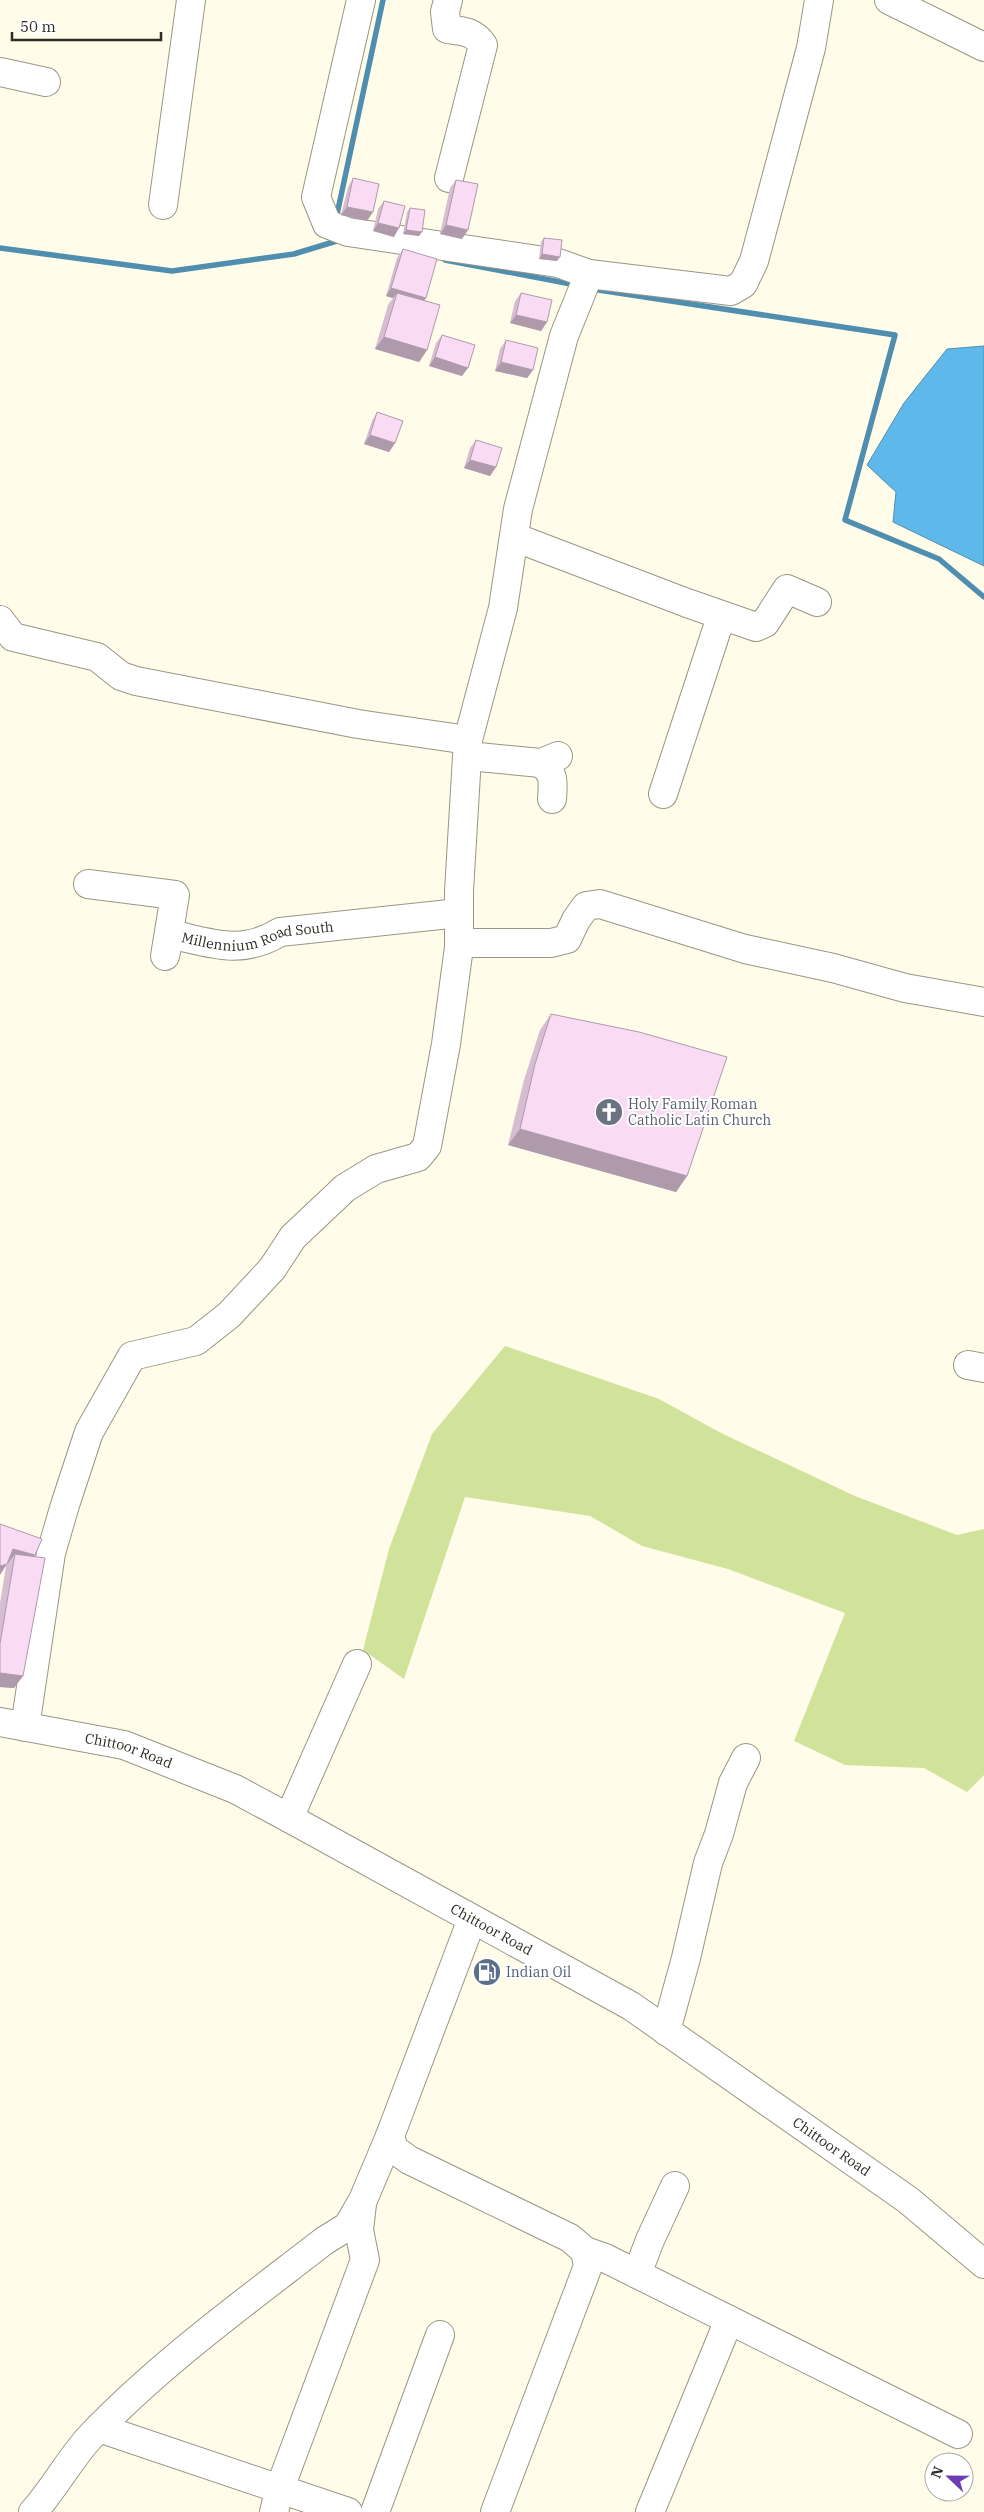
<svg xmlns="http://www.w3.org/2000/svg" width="984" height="2512" font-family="'IBM Plex Serif',serif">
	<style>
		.green { fill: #d1e29b }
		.water { fill: #5fb8ea; stroke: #508eaf }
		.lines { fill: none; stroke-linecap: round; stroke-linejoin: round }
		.stream { stroke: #508eaf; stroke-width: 5.5 }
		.minor-casing { stroke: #999685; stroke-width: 30 }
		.major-casing { stroke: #999685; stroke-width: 30 }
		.minor { stroke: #fff; stroke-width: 28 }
		.major { stroke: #fff; stroke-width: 28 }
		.wall { fill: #d6bdd2 }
		.shaded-wall { fill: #ae9aab }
		.building { fill: #f9dcf4; stroke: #ae9aab }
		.labels { text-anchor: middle; stroke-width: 4; stroke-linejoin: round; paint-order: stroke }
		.street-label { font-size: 14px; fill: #2c2b24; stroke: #fff }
		.worship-label { font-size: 14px; fill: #5b616d; stroke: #fff; text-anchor: start }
		.service-label { font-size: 14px; fill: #4e5e75; stroke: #fff; text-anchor: start }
	</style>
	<rect width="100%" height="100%" fill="#fffce9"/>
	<polygon class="green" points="505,1346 659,1399 721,1433 855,1496 957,1535 984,1529 984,1775 967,1792 924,1768 845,1765 794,1741 845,1613 728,1569 642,1546 590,1516 465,1497 404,1679 363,1650 389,1549 432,1434"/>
	<polygon class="water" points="984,346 984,566 893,522 896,492 867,465 904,403 947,349"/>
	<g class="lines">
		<g class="stream">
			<polyline points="336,219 383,0"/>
			<polyline points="0,248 172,271 294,254 340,240"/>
			<polyline points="445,260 576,285"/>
			<polyline points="592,289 895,335 845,520 939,559 984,597"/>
		</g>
		<defs>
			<g id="minor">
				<polyline points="361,0 316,197 327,224 348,232 558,263 589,274 731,291 743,284 754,261 811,48 819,0"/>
				<path d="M 448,0 L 445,12 L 447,29 C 462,31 474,31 483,45 L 449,178"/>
				<polyline points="889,0 984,47"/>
				<polyline points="0,72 46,82"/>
				<polyline points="163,205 191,0"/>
				<polyline points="514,537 687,603 756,627 765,623 787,589 817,602"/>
				<polyline points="0,620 13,637 97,657 121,676 136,681 358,724 468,740"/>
				<polyline points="468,756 541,763 558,756"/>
				<path d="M 541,763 C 555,773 553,783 552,799"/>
				<polyline points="663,794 717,629 725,617"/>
				<path id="s1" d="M 88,884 L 175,895 L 165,956 L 170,934 C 211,943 241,956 280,932 L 459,913"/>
				<polyline points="459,943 551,943 567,939 576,920 586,906 600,904 745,949 833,968 905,988 984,1002"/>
				<polyline points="968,1365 984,1368"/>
				<polyline points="25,1727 51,1553 65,1505 89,1432 132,1356 196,1341 229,1315 272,1269 293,1237 345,1188 376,1169 418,1157 427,1146 446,1044 459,947 459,891 468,740 503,608 518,509 564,336 589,274"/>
				<polyline points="289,1818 357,1664"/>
				<polyline points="472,1919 390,2136 394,2149 409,2160 570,2238 585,2251 588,2266 495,2512"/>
				<polyline points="666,2031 686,1958 708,1863 719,1834 733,1783 746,1758"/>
				<polyline points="585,2251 605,2258 958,2434"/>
				<polyline points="637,2274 650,2240 675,2186"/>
				<polyline points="99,2428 348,2512"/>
				<path d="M 33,2512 C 54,2489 71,2457 91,2436 C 161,2363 244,2303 324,2241 L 348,2226 L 363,2200 L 390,2136"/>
				<polyline points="274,2512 280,2488 365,2260 359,2230 362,2204"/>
				<polyline points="375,2512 440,2335"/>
				<polyline points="650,2512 729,2320"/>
			</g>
			<g id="major">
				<path id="s2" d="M 0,1722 L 124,1745 L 235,1789 L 289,1818 L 631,2006 L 908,2200 L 984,2264"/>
			</g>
		</defs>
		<use href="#minor" class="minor-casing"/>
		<use href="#major" class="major-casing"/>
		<use href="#minor" class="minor"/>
		<use href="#major" class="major"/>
	</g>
	<g class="wall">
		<polygon points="353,178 367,221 341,215 348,187"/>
		<polygon points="456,180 462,239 440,234 450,188"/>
		<polygon points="384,201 394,237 373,231 378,209"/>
		<polygon points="410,208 419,236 403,234 407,212"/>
		<polygon points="544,238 557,261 539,259 541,242"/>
		<polygon points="403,249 424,301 427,350 419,362 375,349 388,305 393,298 386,296 397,258"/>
		<polygon points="521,293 547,322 541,331 510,323 515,301"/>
		<polygon points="442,335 462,376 429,366 436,343"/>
		<polygon points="506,340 533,370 527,378 495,371 500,349"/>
		<polygon points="377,412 395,443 389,452 364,444 372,421"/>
		<polygon points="476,440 496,467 490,476 464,468 470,448"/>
		<polygon points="551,1014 687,1176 676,1192 508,1145 524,1080 540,1030"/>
		<polygon points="0,1524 34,1556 23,1676 14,1688 0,1687 0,1603 6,1566 8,1563"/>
	</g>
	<g class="shaded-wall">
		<polygon points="347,207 373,212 367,221 341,215"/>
		<polygon points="378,223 399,228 394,237 373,231"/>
		<polygon points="446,225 468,230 462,239 440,234"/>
		<polygon points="406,230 422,232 419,236 403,234"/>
		<polygon points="542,254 560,257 557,261 539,259"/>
		<polygon points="391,288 426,298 420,306 397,293 393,298 386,296"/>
		<polygon points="516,315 547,322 541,331 510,323"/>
		<polygon points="384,337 427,350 419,362 375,349"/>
		<polygon points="435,357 468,368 462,376 429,366"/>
		<polygon points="501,362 533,370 527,378 495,371"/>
		<polygon points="370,435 395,443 389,452 364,444"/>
		<polygon points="470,460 496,467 490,476 464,468"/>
		<polygon points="520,1129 687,1176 676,1192 508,1145"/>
		<polygon points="13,1549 35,1555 27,1567 15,1554 8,1563 4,1562"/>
		<polygon points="7,1564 0,1575 0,1566"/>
		<polygon points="0,1673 23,1676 14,1688 0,1687"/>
	</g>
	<g class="building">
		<polygon points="353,178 379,184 373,212 347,207"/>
		<polygon points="456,180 478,184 468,230 446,225"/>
		<polygon points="384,201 405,206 399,228 378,223"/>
		<polygon points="410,208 425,210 422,232 406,230"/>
		<polygon points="544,238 562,240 560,257 542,254"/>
		<polygon points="403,249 437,259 426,298 391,288"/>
		<polygon points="397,293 440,305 427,350 384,337"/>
		<polygon points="521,293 552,300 547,322 516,315"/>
		<polygon points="442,335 475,345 468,368 435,357"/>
		<polygon points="506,340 538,348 533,370 501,362"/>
		<polygon points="377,412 403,421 395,443 370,435"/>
		<polygon points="476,440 502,448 496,467 470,460"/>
		<polygon points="551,1014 639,1032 727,1057 687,1176 520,1129 535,1064"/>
		<polygon points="0,1524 42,1539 35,1555 13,1549 7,1564 0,1566"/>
		<polygon points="15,1554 45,1558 23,1676 0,1673 0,1644"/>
	</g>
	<defs>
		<symbol id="church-disc" viewBox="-11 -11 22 22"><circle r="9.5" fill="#6b7280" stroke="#fff"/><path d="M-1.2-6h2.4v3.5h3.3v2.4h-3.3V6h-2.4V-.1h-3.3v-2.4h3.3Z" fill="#fff"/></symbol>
		<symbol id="fuel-disc" viewBox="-11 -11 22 22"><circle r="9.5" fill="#5c6f8a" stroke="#fff"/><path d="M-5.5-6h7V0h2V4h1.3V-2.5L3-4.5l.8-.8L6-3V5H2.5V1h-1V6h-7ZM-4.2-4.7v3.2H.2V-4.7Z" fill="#fff"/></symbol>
	</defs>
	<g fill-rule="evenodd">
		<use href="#church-disc" x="593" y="1096" width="32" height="32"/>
		<use href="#fuel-disc" x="471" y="1956" width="32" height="32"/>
	</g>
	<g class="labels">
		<g class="street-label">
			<text dy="5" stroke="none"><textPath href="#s1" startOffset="262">Millennium Road South</textPath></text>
			<text dy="5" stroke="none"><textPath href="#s2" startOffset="132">Chittoor Road</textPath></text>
			<text dy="5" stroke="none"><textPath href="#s2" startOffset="538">Chittoor Road</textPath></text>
			<text dy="5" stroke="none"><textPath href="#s2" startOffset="942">Chittoor Road</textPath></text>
		</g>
		<g class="worship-label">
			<text x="628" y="1109">Holy Family Roman<tspan x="628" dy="16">Catholic Latin Church</tspan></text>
		</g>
		<g class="service-label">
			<text x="506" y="1977">Indian Oil</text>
		</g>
	</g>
	<g transform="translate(949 2477) rotate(292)"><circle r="24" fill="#ffffff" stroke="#abaaa7"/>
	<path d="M0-4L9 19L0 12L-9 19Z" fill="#6b3cb4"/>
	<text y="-8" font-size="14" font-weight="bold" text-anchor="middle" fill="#2c2b24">N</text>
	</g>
	<path d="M12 32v8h149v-8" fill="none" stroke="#2c2b24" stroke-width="2.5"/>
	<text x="20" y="32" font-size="15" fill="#2c2b24" stroke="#ffffff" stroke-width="4" paint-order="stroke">50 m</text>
</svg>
